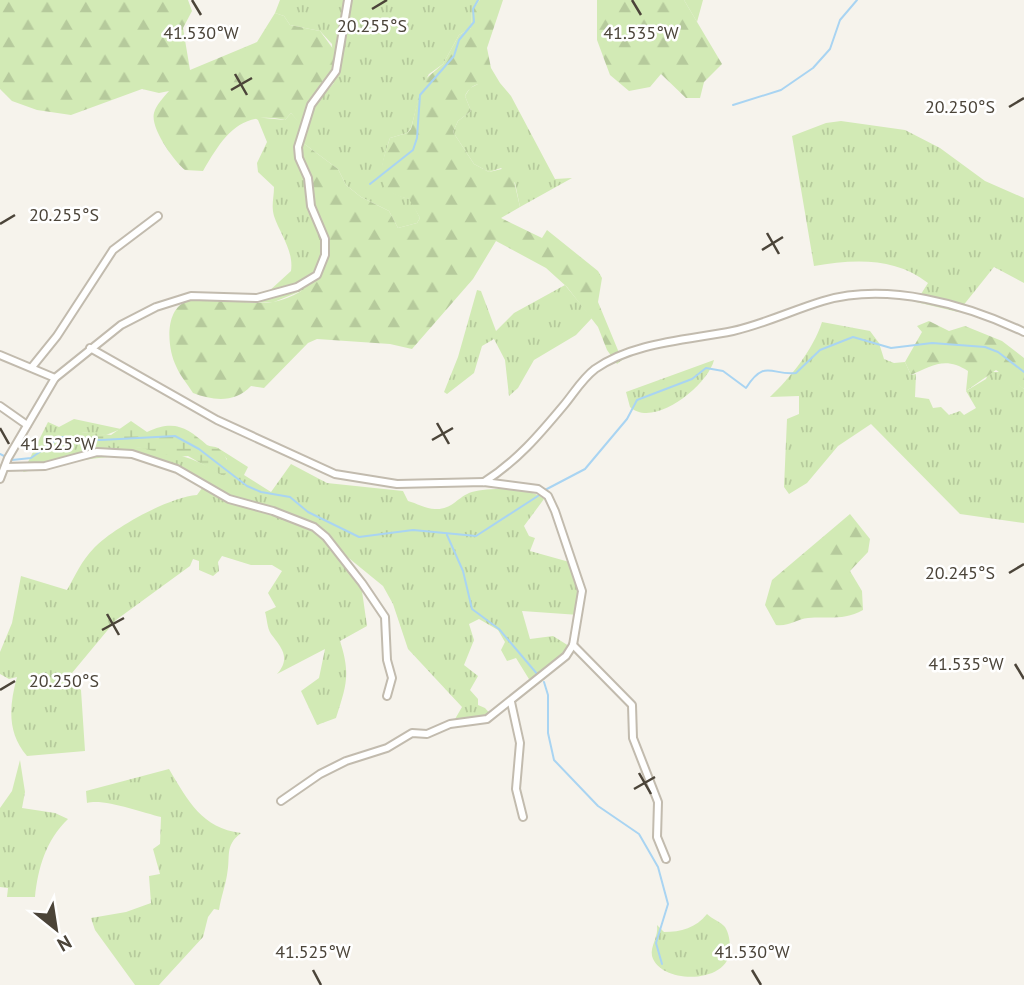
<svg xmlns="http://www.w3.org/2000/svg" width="1024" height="985" font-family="'PT Sans',sans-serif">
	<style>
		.grass { fill: url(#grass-tufts) }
		.forest { fill: url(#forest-firs) }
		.wetland { fill: url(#wetland-marsh) }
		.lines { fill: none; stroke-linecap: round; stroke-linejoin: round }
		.stream { stroke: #a9d4f2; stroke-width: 2 }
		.minor-casing { stroke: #c2bbae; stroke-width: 10 }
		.minor { stroke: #fff; stroke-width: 6 }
		.ticks { fill: none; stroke: #4b4439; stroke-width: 2.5 }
		.ticks-label { font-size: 18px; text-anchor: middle; fill: #4b4439; stroke: #fff; stroke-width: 5; stroke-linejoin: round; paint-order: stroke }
	</style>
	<defs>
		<pattern id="grass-tufts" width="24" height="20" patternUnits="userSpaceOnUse" patternTransform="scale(1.75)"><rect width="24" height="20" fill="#d2eab5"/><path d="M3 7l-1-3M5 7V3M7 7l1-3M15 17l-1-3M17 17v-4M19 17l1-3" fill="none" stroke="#b6ca9c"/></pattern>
		<pattern id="forest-firs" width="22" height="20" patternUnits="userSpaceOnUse" patternTransform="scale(1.75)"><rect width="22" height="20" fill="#d2eab5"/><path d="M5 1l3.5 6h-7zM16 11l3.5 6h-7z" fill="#b6ca9c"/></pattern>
		<pattern id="wetland-marsh" width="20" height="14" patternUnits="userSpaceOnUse" patternTransform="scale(1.75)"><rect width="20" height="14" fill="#d2eab5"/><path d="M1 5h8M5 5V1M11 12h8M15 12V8" fill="none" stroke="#b6ca9c"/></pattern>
	</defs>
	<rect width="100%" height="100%" fill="#f6f3ec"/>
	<g class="grass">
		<path d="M 280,0 L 480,0 L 472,10 L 471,28 L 459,35 L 443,64 L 429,74 L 422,86 L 411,128 L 407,133 L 390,138 C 381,166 372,191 410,199 L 420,218 L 417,223 L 398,228 L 389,211 L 361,197 L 346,185 L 338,169 L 299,140 L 293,148 L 298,153 L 326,244 L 319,274 L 306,289 L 274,302 L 256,303 L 291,271 C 294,251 280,234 274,216 C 271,205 274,198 274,187 L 258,172 L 257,163 L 267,142 L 258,120 L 253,117 L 285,120 L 291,113 L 299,122 L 334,83 L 332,44 L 320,31 L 290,25 L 284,16 L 275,13 Z"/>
		<polygon points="684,0 703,0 697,22"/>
		<polygon points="482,82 500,83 511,96 555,179 572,178 520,207 515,183 501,168 489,172 474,164 453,132 458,121 471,111 465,96 470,88"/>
		<path d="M 841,121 L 905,130 L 940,148 L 985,181 L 1024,198 L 1024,283 L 994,267 L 958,312 L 916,302 L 928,283 C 895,257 854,259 814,266 L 792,136 L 826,123 Z"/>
		<polygon points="565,285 592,318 576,335 534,360 518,388 509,396 505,360 494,339 482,346 474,373 447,394 444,392 458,357 477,290 481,291 496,331 514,313"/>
		<path d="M 822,322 L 870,331 L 879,343 L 884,359 L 894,363 L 905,362 L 911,375 L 916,374 L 915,397 L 929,399 L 933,408 L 941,407 L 949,415 L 960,411 L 964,415 L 976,408 L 966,391 L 986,379 L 989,372 L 1003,372 L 1024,389 L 1024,523 L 960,514 L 871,424 L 838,446 L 807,483 L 789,494 L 784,487 L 787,419 L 799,414 L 799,396 L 770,397 C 790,378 813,350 822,322 Z"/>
		<path d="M 714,360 C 708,385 654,429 630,407 L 626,392 Z"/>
		<path d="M 74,419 L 121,429 L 106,435 L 81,432 L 83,444 C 132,446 183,447 223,476 L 227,459 L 218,448 L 248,467 L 244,475 L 271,492 L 291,464 L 327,483 L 403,491 L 408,501 C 416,503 426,509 435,509 C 451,510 456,499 469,493 C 486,487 532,487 544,499 L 524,526 L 529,536 L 535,538 L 530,551 L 573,563 L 580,592 L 579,615 L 522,611 L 530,639 L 553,636 L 569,646 L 575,645 L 532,684 L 516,658 L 507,661 L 501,650 L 505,642 L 498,630 L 479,619 L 469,624 L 474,640 L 464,665 L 478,676 L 470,690 L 478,699 L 478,705 L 485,708 L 493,717 L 479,724 L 451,726 L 462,707 L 408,649 L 393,604 L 383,586 L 345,555 L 341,559 L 362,591 L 367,626 L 340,641 C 351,675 346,686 336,718 L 317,725 L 301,691 L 319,678 L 325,649 L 277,674 C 291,658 282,648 271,634 C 267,628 267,618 265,612 L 276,607 L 268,593 L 282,571 L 272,565 L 251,565 L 222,556 L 218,562 L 219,571 L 213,576 L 199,570 L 199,561 L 193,559 L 190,566 L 116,620 L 72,673 L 72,681 L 81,690 L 85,751 L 27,756 C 7,733 9,706 17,677 L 9,679 L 0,674 L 0,652 L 12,623 L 21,576 L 67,590 C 75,576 82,560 94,548 C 113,528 169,497 197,495 L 202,488 C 191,481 181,471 170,466 C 122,445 71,464 23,472 L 48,422 L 59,427 Z"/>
		<path d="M 20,760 L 25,792 L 22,808 L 55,813 L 68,819 C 46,840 38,868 35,897 L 7,897 L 8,888 L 0,887 L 0,808 L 12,791 Z"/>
		<path d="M 169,769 C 188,801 202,828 241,833 C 224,846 231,856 227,875 C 225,887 221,897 219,910 L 214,909 L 208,917 L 203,937 L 159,985 L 135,985 L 95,930 L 91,918 L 126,912 L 151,903 L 149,876 L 160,874 L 153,849 L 160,844 L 161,817 C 141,812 103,798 87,803 L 86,791 Z"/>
		<path d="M 707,914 C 712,919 721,922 725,927 C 729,933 730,942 730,948 C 731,985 660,985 652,956 C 650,946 659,936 657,925 L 664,932 C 681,932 696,928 707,914 Z"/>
	</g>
	<g class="forest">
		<path d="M 0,0 L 188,0 L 192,11 L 183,28 L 190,70 L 257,42 L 275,13 L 284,16 L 290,25 L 320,31 L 339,57 L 338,74 L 334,83 L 314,101 L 303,128 L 291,113 L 285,120 C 240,110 224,135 203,171 L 185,170 C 174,161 150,128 154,113 C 156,105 164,97 169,91 L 159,93 L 142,89 L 71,115 L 37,110 L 12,101 L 0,89 Z"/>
		<path d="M 480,0 L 503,0 L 487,48 L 491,68 L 500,83 C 484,84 473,80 465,96 L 471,111 L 458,121 L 453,132 L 474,164 L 489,172 L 506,168 L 512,172 L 520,207 L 501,218 L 542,238 L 547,230 L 598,271 L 602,278 L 598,302 L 622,360 L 617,364 L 607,350 L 598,327 L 567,287 L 546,268 L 496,241 L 473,279 L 412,349 L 390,344 L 317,339 L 308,343 L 264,388 L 251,386 C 235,403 214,401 193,393 C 187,383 180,376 176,366 C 167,348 164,308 188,301 C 213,293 238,304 262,303 C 289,303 328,282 326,251 C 326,238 316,224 314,211 C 310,192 309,158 291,148 L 294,140 L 299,140 L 338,169 L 346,185 L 361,197 L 389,211 L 398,228 L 417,223 L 420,218 L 409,199 C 370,191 381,166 390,138 L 407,133 L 411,129 L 422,82 L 443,64 L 459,35 L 471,28 L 472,10 Z"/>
		<polygon points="597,0 684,0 722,64 704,82 700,98 686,98 661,74 650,87 629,91 610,75 597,40"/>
		<path d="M 929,321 L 949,331 L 965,326 L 1002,341 L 1024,358 L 1024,389 L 996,370 L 966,391 L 968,371 C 945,356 932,366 911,375 L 905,362 L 922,332 L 917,326 Z"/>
		<path d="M 850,514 L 870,539 L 868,552 L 850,571 L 862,591 L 863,610 C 844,621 828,616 808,618 C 797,619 788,627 776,625 L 765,605 L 772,580 Z"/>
	</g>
	<path class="wetland" d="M 131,421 L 147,432 C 175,419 187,428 207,445 C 210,447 215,446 218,448 C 225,453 230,464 229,472 L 223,476 L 188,456 L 176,457 L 142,448 L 83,444 L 71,438 L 81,432 L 111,435 Z"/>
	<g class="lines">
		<g class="stream">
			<polyline points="733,105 781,90 813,68 830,49 840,20 857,0"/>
			<polyline points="370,184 413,150 417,138 420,95 454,56 459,40 474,22 473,9 478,0"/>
			<polyline points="0,454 4,456"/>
			<polyline points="12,460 31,458 61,437 101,440 175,436 199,449 247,486 261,492 290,497 308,512 359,537 413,530 476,536 541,494"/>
			<path d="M 545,490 L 585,469 L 627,419 L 637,400 L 692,379 L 706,368 L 723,371 L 746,388 C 765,358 772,376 796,373 L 820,350 L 853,337 L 891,348 L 932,343 L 985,347 L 998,352 L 1024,372"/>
			<polyline points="447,535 463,571 472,609 499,629 538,675"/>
			<polyline points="544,682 548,695 548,733 554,760 598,806 639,834 658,867 668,904 656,943 662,964"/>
		</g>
		<defs>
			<g id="minor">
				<polyline points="90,348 217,420 335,474 397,484 484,482 538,489 548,496 555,511 582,591 573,645 566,656 487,719 450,724 427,734 412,733 387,748 346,761 320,774 281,801"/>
				<polyline points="0,355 55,378"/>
				<polyline points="32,367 57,336 113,250 158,216"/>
				<polyline points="0,406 27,425"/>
				<polyline points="5,467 45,466 97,452 132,454 177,469 229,499 273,511 314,527 326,537 362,583 385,617 387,660 392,678 387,696"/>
				<polyline points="0,479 8,458 55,378 121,325 156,307 191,296 257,298 297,287 317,275 325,255 325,239 311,206 308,178 299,158 298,147 311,105 336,71 348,0"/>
				<path d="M 484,482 C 517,461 539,435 564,405 C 574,393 582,379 595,369 C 633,342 689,340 733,331 C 764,324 793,310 823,301 C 887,282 965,304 1024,332"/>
				<polyline points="573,645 632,705 633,738 658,802 657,837 666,859"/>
				<polyline points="511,702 520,743 516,789 523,817"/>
			</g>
		</defs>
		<use href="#minor" class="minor-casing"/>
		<use href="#minor" class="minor"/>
	</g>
	<path class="ticks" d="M 192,0 L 201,15M 632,0 L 641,15M 372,9 L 387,0M 235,74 L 247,95M 231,90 L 252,78M 1009,107 L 1024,98M 0,224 L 15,215M 767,233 L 779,254M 762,250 L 783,237M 437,423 L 449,444M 0,428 L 9,444M 432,440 L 453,428M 1009,573 L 1024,564M 107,614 L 119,635M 102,630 L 124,618M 1015,664 L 1024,679M 0,690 L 15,681M 639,773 L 651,794M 634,789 L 655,777M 313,970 L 321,985M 752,970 L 761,985"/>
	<g class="ticks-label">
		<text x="372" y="32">20.255°S</text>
		<text x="201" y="39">41.530°W</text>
		<text x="641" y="39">41.535°W</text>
		<text x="960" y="113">20.250°S</text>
		<text x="64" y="221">20.255°S</text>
		<text x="58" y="450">41.525°W</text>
		<text x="960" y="579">20.245°S</text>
		<text x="966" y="670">41.535°W</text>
		<text x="64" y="687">20.250°S</text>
		<text x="313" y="958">41.525°W</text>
		<text x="752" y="958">41.530°W</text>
	</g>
	<g transform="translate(56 929) rotate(150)" stroke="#ffffff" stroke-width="5" paint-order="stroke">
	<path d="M0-5L12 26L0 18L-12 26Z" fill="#4b4439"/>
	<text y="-10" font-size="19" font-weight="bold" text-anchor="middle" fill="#4b4439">N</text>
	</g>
</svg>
